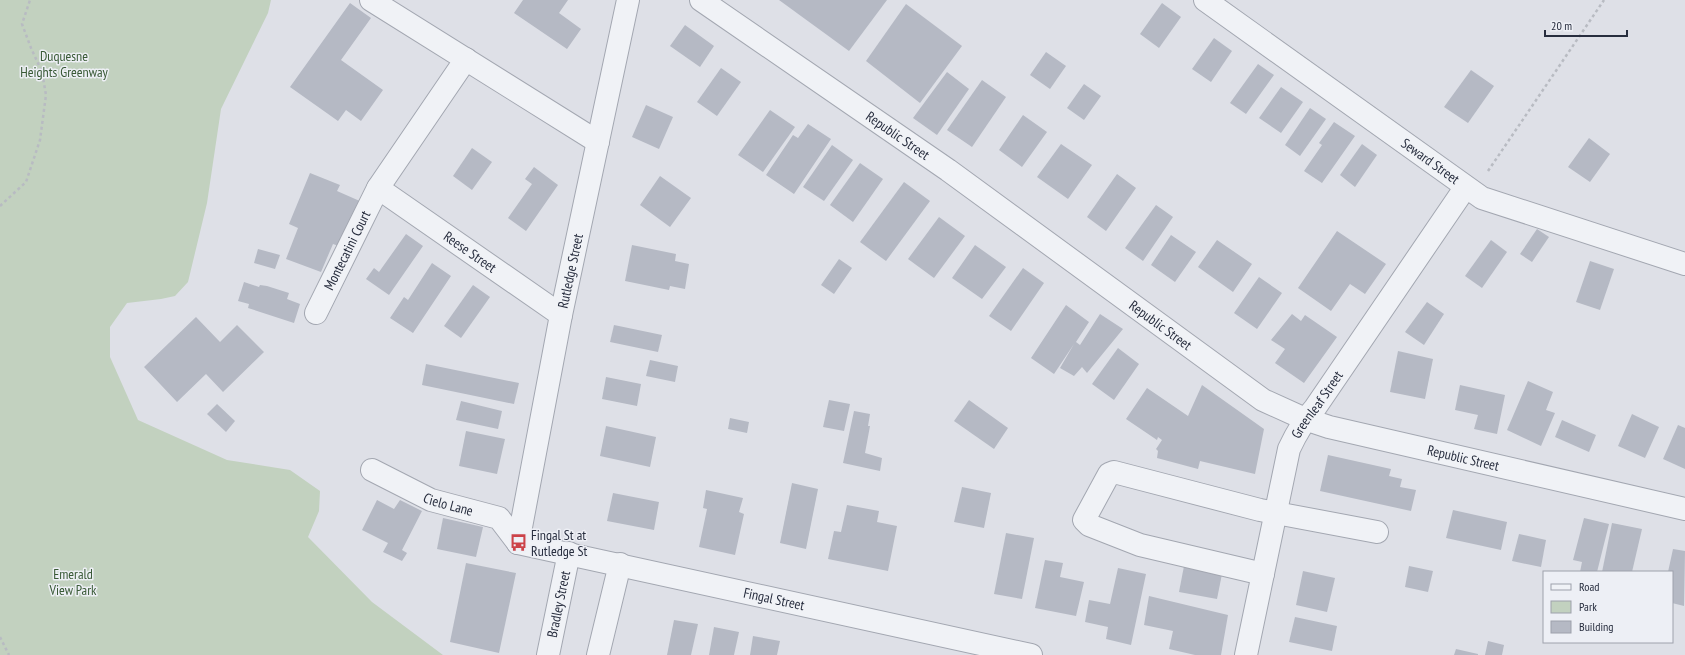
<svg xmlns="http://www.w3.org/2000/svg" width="1685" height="655" font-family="'PT Sans Narrow',sans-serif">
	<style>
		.green { fill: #c2d1bf }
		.building { fill: #b5b9c4 }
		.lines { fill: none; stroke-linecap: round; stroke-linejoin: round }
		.minor-casing { stroke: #a3a7b1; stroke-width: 24 }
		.path { stroke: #b8bbc2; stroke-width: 2.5; stroke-dasharray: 3 3; stroke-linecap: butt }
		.minor { stroke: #f0f2f6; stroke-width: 22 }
		.labels { text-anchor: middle; stroke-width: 3; stroke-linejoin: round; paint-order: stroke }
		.park-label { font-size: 14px; fill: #385935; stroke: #edeff5 }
		.street-label { font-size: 14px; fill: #272d3e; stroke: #edeff5 }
		.poi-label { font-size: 14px; fill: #272d3e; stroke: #edeff5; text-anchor: start }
	</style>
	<rect width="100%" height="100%" fill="#dee0e7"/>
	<polygon class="green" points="0,0 271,0 268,13 221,109 207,203 188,282 175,296 161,299 127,303 110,327 110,357 138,420 227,460 290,470 320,491 319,511 308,537 372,602 443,655 0,655"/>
	<g class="building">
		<polygon points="523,0 568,0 559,13 581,29 567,49 514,13"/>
		<polygon points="779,0 887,0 849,51"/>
		<polygon points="350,3 371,18 341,60 383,90 361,121 346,110 338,121 290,87"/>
		<polygon points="1162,3 1181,17 1159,48 1140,34"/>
		<polygon points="906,4 962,46 920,103 866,61"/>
		<polygon points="685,25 714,46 700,67 670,46"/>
		<polygon points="1214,38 1232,51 1211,82 1192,69"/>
		<polygon points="1046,52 1066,66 1050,89 1030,75"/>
		<polygon points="1258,64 1274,75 1246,114 1230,103"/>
		<polygon points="721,68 741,82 717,116 697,102"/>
		<polygon points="1471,70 1494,86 1468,123 1444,107"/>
		<polygon points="947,72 969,89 937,135 913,118"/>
		<polygon points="982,80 1006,97 972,147 947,130"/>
		<polygon points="1084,84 1101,96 1084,120 1067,108"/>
		<polygon points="1281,87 1303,102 1281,133 1259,118"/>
		<polygon points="646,105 673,117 659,149 632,137"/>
		<polygon points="1310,108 1326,119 1300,156 1285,145"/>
		<polygon points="770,110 795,127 763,172 738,155"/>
		<polygon points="1023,115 1047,132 1022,167 999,150"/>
		<polygon points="1334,122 1355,136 1322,183 1304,171 1322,145 1319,143"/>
		<polygon points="808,124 831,139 794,194 766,175 793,135 798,138"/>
		<polygon points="1589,138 1610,154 1590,182 1568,167"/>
		<polygon points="1061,144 1092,165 1068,199 1037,177"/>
		<polygon points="1362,144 1377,155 1355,187 1340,175"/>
		<polygon points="832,145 853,160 824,201 803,187"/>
		<polygon points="472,148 492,162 472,190 453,176"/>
		<polygon points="860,163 883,179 853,222 830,205"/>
		<polygon points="534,167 558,185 526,231 508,218 532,184 525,179"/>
		<polygon points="310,173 340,185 337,191 362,202 344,248 333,244 321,272 286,259 298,228 289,224"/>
		<polygon points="1117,174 1136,188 1106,231 1087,217"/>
		<polygon points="660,176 691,198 670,227 640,205"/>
		<polygon points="904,182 930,201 886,261 860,242"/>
		<polygon points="1156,205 1173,217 1143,261 1125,248"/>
		<polygon points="939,217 965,236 934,278 908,259"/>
		<polygon points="1537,229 1549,237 1532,262 1520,254"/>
		<polygon points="1337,231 1386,264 1365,294 1350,284 1331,311 1298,288"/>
		<polygon points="406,234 423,246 389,295 366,279 374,268 379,272"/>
		<polygon points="1171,235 1196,252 1175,282 1151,265"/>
		<polygon points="1217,240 1252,264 1233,292 1198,267"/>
		<polygon points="1491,240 1507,252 1482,288 1465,276"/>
		<polygon points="632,245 676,254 675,261 689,264 685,289 670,286 669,290 625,281"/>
		<polygon points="975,245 1006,267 982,299 952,278"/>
		<polygon points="258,249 280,255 275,269 254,263"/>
		<polygon points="839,259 852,268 834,294 821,285"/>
		<polygon points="1590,261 1614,269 1600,310 1576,302"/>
		<polygon points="432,263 451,276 413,333 390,318 404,297 408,300"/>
		<polygon points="1023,268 1044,283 1011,331 989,316"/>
		<polygon points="1259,277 1282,293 1257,329 1234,313"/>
		<polygon points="244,282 259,287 260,285 267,286 289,293 287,299 300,304 294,323 248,308 249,304 238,301"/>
		<polygon points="473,285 490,297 461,338 444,326"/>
		<polygon points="1427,302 1444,314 1424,345 1405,332"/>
		<polygon points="1066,305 1089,322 1076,342 1080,345 1100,314 1123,329 1087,373 1082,367 1074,376 1060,368 1074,344 1054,374 1031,358"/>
		<polygon points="1292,314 1301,321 1305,315 1337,337 1304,383 1275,363 1285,349 1271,340"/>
		<polygon points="196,317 220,342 237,325 264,352 223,392 206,374 177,402 144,367"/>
		<polygon points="614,325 662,335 658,352 610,342"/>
		<polygon points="1118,348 1139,364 1114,400 1092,384"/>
		<polygon points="1398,351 1433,359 1425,399 1390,392"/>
		<polygon points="650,360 678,366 675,382 646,376"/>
		<polygon points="426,364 519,383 514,404 422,385"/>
		<polygon points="606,377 641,384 637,406 602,399"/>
		<polygon points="1528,381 1553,392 1546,410 1555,413 1541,446 1507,430"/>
		<polygon points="1202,385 1264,429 1255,474 1200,461 1198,469 1157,458 1158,451 1156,449 1162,440 1158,437 1157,440 1126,419 1147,388 1188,416"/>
		<polygon points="1460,385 1505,395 1497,434 1474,429 1478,415 1455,410"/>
		<polygon points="829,400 850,404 844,431 823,427"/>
		<polygon points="969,400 1008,428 994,449 954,421"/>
		<polygon points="461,401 502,411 498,429 456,420"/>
		<polygon points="217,404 235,421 226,432 207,414"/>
		<polygon points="854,411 870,414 868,426 870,426 865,453 882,458 880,471 843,463"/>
		<polygon points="1632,414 1659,427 1645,458 1618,446"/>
		<polygon points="730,418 749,422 747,433 728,429"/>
		<polygon points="1562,420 1596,435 1589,452 1555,437"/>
		<polygon points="1678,425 1685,428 1685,469 1663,459"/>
		<polygon points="606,426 656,437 650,467 600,456"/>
		<polygon points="466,431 505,439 497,474 459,466"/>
		<polygon points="1328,455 1391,469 1389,476 1402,479 1400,487 1416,490 1411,511 1320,491"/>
		<polygon points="792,483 818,489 806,549 780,543"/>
		<polygon points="962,487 991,493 984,528 954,522"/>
		<polygon points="706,490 743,498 739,512 744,514 735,555 699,547 707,509 703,508"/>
		<polygon points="613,493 659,502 654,530 607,521"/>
		<polygon points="377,500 394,509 400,500 422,511 402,550 407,553 402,561 383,552 388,543 362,530"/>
		<polygon points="847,505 879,511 877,522 897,526 888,571 828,559 834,531 841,532"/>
		<polygon points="1453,510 1507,522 1501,550 1446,538"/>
		<polygon points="443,518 483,527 476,557 437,549"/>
		<polygon points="1584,518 1609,524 1597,572 1580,572 1582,562 1573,560"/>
		<polygon points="1612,523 1642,529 1632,572 1602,572"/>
		<polygon points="1006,533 1034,538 1022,599 994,594"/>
		<polygon points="1519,534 1546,540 1541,567 1512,561"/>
		<polygon points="1673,549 1685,551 1684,606 1672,603 1672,572 1668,572"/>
		<polygon points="1045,560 1063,563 1060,577 1084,582 1076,616 1035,608"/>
		<polygon points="466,563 516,573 499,653 450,642"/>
		<polygon points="1184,566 1222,574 1217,599 1179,592"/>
		<polygon points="1409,566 1433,571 1428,592 1405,587"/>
		<polygon points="1118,568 1146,574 1131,645 1106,639 1108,627 1085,622 1089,600 1110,604"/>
		<polygon points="1303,571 1335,578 1327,612 1296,605"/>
		<polygon points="1149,596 1228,615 1221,655 1195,655 1169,649 1173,631 1144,625"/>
		<polygon points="1295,617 1337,626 1332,651 1289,642"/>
		<polygon points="674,620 698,624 691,655 667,655"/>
		<polygon points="714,627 739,632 734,655 709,655"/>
		<polygon points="753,636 780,641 777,655 750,655"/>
		<polygon points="1488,641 1504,645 1502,655 1485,655"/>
		<polygon points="1456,649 1478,654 1478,655 1454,655"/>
	</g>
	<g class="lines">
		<defs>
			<g id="minor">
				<polyline points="371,0 598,142"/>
				<path id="s1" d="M 701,0 L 948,170 L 1263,400 L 1305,419 L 1329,427 L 1685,509"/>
				<path id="s2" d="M 1205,0 L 1482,198 L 1685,264"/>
				<path id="s3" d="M 378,188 L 561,315"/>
				<path id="s4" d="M 316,313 L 378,188 L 466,59"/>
				<path id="s5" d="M 372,470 L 431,500 L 499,518 L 518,543"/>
				<path id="s6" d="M 518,543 L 561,315 L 628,0"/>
				<path id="s7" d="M 518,543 L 1031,655"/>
				<polyline points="1263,574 1140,545 1089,525 1084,520 1109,474 1114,472 1260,510 1377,532"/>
				<path id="s8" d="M 548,655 L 569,553"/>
				<polyline points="598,655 620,564"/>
				<path id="s9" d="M 1246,655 L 1289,449 C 1296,434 1304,420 1315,408 L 1465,188"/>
			</g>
		</defs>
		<use href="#minor" class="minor-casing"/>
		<g class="path">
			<polyline points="1488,171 1604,0"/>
			<polyline points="0,206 26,182 40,140 46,95 42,72 31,48 22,24 30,0"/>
			<polyline points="0,637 9,655"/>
		</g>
		<use href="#minor" class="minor"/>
	</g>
	<defs>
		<symbol id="bus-bare" viewBox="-9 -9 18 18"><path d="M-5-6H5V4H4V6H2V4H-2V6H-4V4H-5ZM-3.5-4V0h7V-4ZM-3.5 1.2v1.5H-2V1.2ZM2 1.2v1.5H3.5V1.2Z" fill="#cc4349" stroke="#edeff5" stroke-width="2.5" paint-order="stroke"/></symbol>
	</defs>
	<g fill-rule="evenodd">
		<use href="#bus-bare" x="506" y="530" width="25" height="25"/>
	</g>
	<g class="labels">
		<g class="park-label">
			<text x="64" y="61">Duquesne<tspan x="64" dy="16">Heights Greenway</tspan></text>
			<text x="73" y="579">Emerald<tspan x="73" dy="16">View Park</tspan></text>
		</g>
		<g class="street-label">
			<text dy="5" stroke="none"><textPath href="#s1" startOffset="239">Republic Street</textPath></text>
			<text dy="5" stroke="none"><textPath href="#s2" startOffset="277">Seward Street</textPath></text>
			<text dy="5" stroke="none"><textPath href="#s4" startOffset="70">Montecatini Court</textPath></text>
			<text dy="5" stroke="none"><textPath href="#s3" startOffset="112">Reese Street</textPath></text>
			<text dy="5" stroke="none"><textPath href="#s6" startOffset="277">Rutledge Street</textPath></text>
			<text dy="5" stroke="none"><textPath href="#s1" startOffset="563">Republic Street</textPath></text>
			<text dy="5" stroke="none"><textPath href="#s9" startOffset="263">Greenleaf Street</textPath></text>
			<text dy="5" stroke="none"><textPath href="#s1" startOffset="899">Republic Street</textPath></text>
			<text dy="5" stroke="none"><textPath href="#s5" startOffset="84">Cielo Lane</textPath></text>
			<text dy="5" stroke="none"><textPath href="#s7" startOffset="262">Fingal Street</textPath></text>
			<text dy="5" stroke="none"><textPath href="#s8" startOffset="52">Bradley Street</textPath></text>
		</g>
		<g class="poi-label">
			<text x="531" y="540">Fingal St at<tspan x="531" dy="16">Rutledge St</tspan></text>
		</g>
	</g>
	<rect x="1543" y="571" width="130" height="72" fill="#edeff5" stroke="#9ea1ac"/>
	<rect x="1551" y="584" width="20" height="6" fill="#f0f2f6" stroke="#9ea1ac"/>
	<text x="1579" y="591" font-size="12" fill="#272d3e">Road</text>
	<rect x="1551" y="601" width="20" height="12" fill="#c2d1bf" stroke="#9ea1ac"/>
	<text x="1579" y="611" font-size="12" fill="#272d3e">Park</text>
	<rect x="1551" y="621" width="20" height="12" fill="#b5b9c4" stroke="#9ea1ac"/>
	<text x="1579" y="631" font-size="12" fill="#272d3e">Building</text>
	<path d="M1545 30v6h82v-6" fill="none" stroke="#272d3e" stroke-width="2"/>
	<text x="1551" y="30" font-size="12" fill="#272d3e" stroke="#edeff5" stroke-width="3" paint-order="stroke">20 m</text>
</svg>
